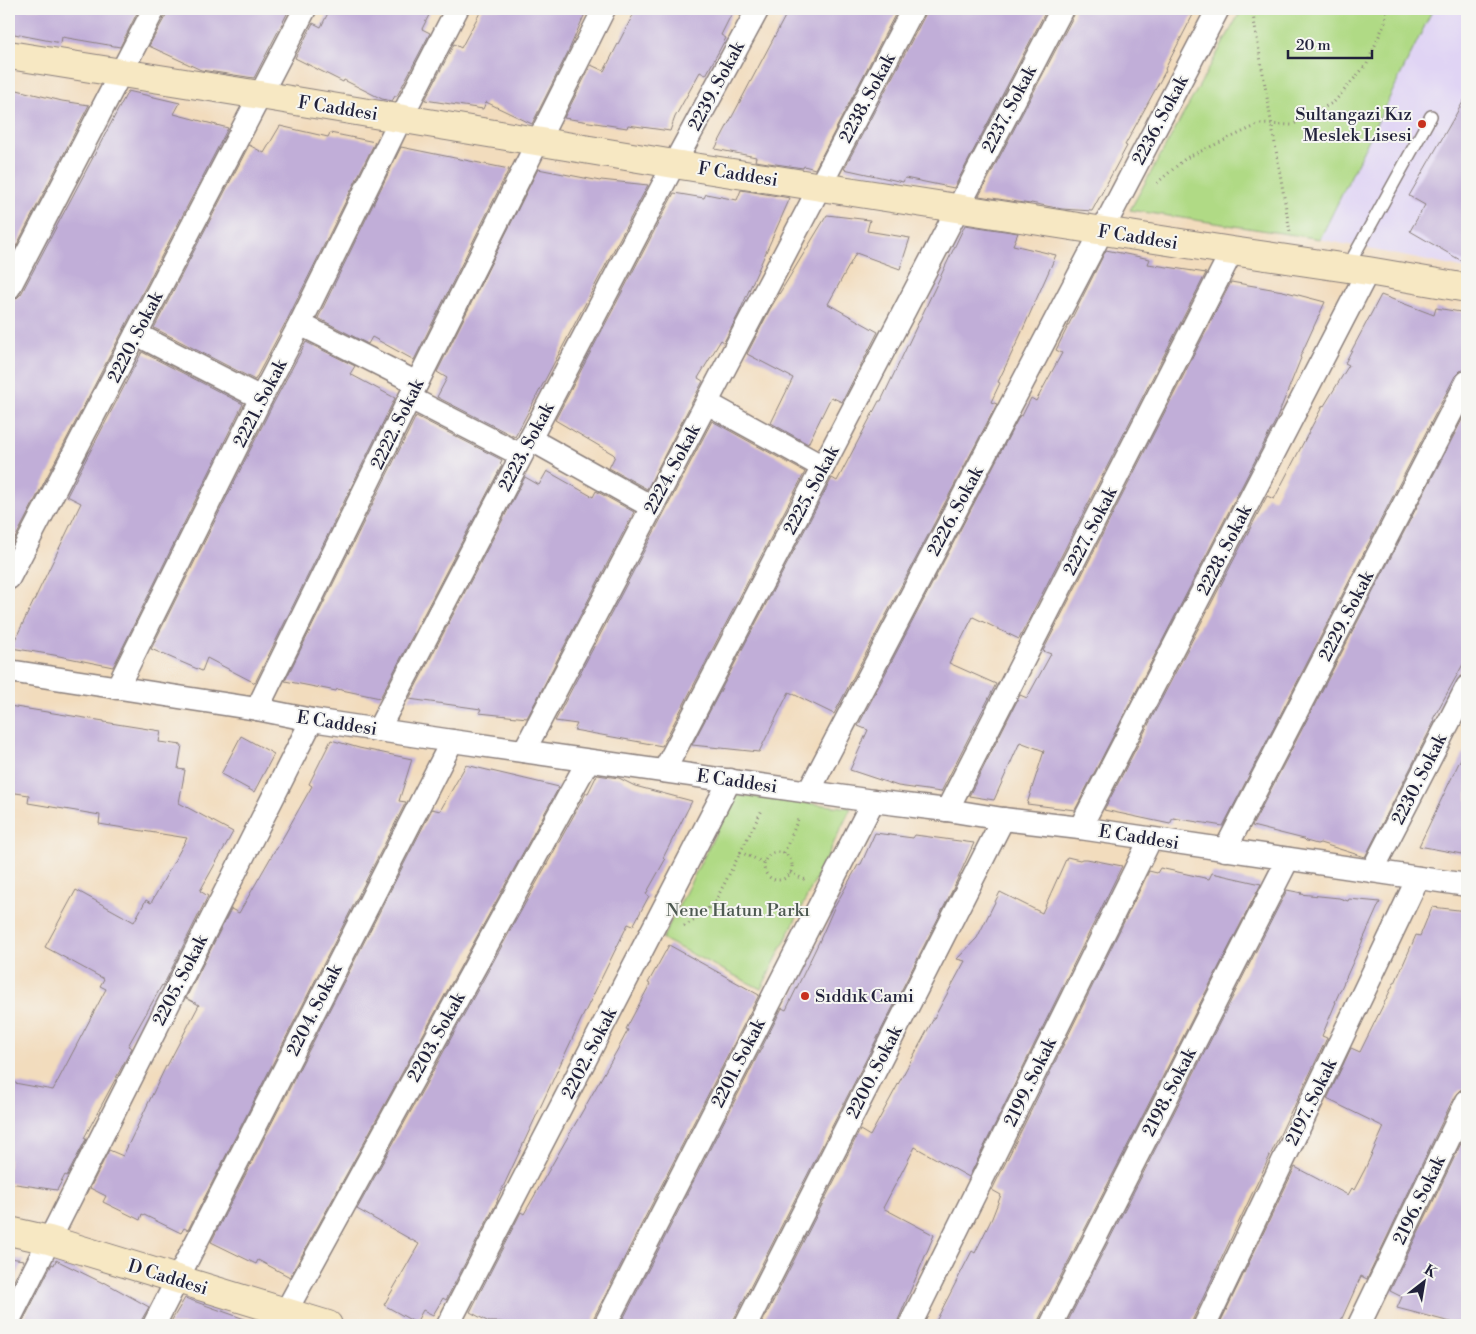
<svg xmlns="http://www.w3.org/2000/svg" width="1476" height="1334" font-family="'Libre Bodoni',serif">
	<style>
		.built { fill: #e0d4f4 }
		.green { fill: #b0da85; stroke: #697e60 }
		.building { fill: #c1aed8 }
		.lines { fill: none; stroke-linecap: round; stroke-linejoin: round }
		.lane-casing { stroke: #8a7f7c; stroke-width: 14 }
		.street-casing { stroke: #8a7f7c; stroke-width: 25 }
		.secondary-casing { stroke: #8a7f7c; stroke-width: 30 }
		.path { stroke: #8a7f7c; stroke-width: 3; stroke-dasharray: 1 4; stroke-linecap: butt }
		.lane { stroke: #fff; stroke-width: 11 }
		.street { stroke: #fff; stroke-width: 22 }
		.secondary { stroke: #f7e8c3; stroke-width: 28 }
		.poi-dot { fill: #c8321e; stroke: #f6f6f2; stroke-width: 2 }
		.labels { text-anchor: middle; stroke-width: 4; stroke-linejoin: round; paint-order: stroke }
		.street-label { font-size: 18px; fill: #22223b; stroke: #f6f6f2 }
		.poi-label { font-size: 18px; fill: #22223b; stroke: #f6f6f2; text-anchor: end }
		.park-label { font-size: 18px; fill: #4d5951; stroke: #f6f6f2 }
	</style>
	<rect width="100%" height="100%" fill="#f6f6f2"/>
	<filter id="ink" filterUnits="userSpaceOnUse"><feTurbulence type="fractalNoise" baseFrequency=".02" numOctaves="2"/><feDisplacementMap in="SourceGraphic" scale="10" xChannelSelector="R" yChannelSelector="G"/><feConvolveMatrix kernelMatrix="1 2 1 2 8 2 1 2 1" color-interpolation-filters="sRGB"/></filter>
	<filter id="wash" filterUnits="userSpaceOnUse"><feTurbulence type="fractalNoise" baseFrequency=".0096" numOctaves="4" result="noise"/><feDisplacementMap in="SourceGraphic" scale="20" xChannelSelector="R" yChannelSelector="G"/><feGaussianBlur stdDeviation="1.12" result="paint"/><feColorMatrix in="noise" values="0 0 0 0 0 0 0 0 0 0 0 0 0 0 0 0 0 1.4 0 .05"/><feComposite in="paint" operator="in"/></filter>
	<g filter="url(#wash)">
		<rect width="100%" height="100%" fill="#f2dcbd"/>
		<polygon class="built" points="1433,9 1467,9 1467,269 1320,239"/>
		<g class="green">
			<polygon points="1242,9 1433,9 1320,239 1130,210"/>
			<polygon points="735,795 851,808 761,989 662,939"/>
		</g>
		<g id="blocks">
			<g class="building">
				<polygon points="9,9 139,9 120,47 62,37 61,43 9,33"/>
				<polygon points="167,9 286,9 289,10 254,78 201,70 149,46 166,15"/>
				<polygon points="330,9 432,9 422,29 430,33 397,96 395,96 392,101 382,99 344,80 343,82 295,58 313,23 321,27"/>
				<polygon points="482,9 587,9 568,52 532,124 486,102 483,109 425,100 454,44 461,48"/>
				<polygon points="636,9 734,9 721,35 726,38 706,75 700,72 675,117 670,131 628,125 627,128 564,118 591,65 604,71"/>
				<polygon points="789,9 898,9 815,169 804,166 803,168 755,161 756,157 715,149"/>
				<polygon points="926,9 1047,9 954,188 905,178 903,182 844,169 925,15"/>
				<polygon points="1075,9 1196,9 1165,69 1166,70 1125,145 1127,146 1092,211 1062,209 1031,203 1030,204 979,196 1074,15"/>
				<polygon points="9,88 62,101 89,105 9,260"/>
				<polygon points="128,91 180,103 174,114 228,128 9,550 9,301 16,299 21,294"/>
				<polygon points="1467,95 1467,264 1410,231 1425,205 1409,196"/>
				<polygon points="280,126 328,137 330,133 375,142 288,318 255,380 154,328 249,145 264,153"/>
				<polygon points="401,147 509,169 414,360 372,337 368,344 318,318"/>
				<polygon points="538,169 600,181 601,180 648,185 515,437 437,397 447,378 437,372"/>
				<polygon points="741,190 790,198 739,313 724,342 721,340 698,378 703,381 647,489 609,468 615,456 613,454 555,420 674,193 704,198 706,194 737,200"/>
				<polygon points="827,215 870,220 867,231 910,238 900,269 856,253 828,304 878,332 842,402 831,397 808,444 771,423 793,378 747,354 770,309"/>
				<polygon points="965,225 1018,233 1013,245 1056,255 1020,336 998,382 1000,383 991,402 997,404 834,714 789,692 759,752 692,745 832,478 837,481 879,401 881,401"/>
				<polygon points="1106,250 1150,259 1148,264 1206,273 1019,639 973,617 949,663 996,684 941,792 898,786 850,770 868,730 858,726 1020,415 1022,416 1031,398 1036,401 1062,353 1056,350"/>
				<polygon points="1231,282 1283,291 1325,302 1300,357 1301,358 1276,420 1075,810 1027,804 1044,751 1020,742 994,800 969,796 1020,695 1027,698 1051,654 1043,651"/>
				<polygon points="1381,295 1434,315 1436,308 1467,313 1467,369 1460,371 1455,376 1223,826 1173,818 1170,824 1104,810 1267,496 1274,499 1323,405 1324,406 1349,365 1345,363"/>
				<polygon points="306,342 355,366 350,374 395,398 255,683 207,658 202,671 151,649 273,404"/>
				<polygon points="142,352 243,404 113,667 54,655 11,648 81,503 67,496"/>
				<polygon points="1467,410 1467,657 1433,719 1435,720 1430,730 1365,857 1320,843 1317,844 1306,841 1304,839 1252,826"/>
				<polygon points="416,416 502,460 500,464 502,465 380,698 337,689 336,691 285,681"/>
				<polygon points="712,421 805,472 662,746 574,730 577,724 555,721"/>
				<polygon points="547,471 593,497 596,491 634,512 527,718 479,713 481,709 409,699 525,477 539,485"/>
				<polygon points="9,706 104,721 104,722 161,731 159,742 182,745 178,769 185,770 179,803 233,832 200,891 208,896 163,986 162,985 128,1046 132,1048 84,1138 86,1139 67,1176 65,1175 57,1190 9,1183 9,1082 53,1090 106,989 100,986 104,979 45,947 76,890 134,922 146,900 151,903 187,838 99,824 100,815 28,803 29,795 9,792"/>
				<polygon points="241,736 274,754 254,792 221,774"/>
				<polygon points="331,740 359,748 412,759 399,801 406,802 188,1230 184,1228 181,1233 142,1214 140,1220 103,1202 106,1196 90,1188 109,1150 123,1156 166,1066 167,1066 199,1005 186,998 231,909 239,913 275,850 276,850 312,786 309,784"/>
				<polygon points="1467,746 1467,855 1419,846"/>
				<polygon points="466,765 559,787 290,1277 258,1260 256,1264 211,1242 432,809 440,811"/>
				<polygon points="597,775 619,778 635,786 692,801 663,858 665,860 646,894 649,896 633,926 628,924 580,1022 497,1200 498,1200 446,1300 443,1298 433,1315 423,1310 416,1323 384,1305 419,1244 357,1209 586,793 588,793"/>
				<polygon points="875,833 913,838 915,835 974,843 953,889 734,1319 733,1325 620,1325 782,1008 786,1010 819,942 834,908 858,865 861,864"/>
				<polygon points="1067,857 1080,860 1082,859 1087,859 1122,866 969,1177 915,1147 883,1208 934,1235 896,1325 761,1325 860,1130 870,1136 965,961 957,959 977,938 1000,892 1042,913"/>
				<polygon points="1160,868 1209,879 1212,873 1261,884 1039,1319 1038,1325 934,1325 972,1251 975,1253 992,1218 1001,1195 992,1190 1149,871 1157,873"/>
				<polygon points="1287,890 1302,893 1300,894 1339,898 1348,901 1349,899 1380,902 1335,1002 1336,1002 1322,1036 1327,1038 1294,1107 1293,1107 1193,1319 1192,1325 1066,1325"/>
				<polygon points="1432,907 1467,911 1467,1088 1460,1090 1455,1095 1367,1279 1361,1276 1339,1325 1219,1325 1295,1167 1348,1195 1352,1188 1354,1190 1365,1169 1384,1127 1327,1099 1351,1048 1360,1052 1394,983 1395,983 1416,935 1420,936"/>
				<polygon points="669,945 759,995 593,1319 592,1325 511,1325 501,1322 489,1322 470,1312 521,1212 524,1214 619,1047 628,1030 626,1029 650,984 648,983"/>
				<polygon points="1467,1131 1467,1325 1462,1325 1397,1308 1402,1297 1390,1291"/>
				<polygon points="9,1258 24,1260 9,1291"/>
				<polygon points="56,1260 103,1283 104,1282 149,1307 142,1319 141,1325 21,1325 52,1264 54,1265"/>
				<polygon points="185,1298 256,1323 255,1325 169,1325"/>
			</g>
		</g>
	</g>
	<g filter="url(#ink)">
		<use href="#blocks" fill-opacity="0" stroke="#8a7f7c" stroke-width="1"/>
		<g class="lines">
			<defs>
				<polyline id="lane" points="1347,268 1431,116"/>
				<g id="street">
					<polyline points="9,288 154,9"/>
					<polyline points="300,324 417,383"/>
					<polyline points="136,334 261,398"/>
					<polyline points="410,398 521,455"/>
					<polyline points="707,403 823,467"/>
					<polyline points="530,439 652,507"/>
					<polyline points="9,578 305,9"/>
					<polyline points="9,671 257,709 312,720 452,741 873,801 947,810 1003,819 1080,828 1467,885"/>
					<polyline points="117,688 261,398 300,324 401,118 457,9"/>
					<polyline points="257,709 417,383 604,9"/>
					<polyline points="378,730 674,164 758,9"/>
					<polyline points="524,751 913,9"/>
					<polyline points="664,771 1062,9"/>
					<polyline points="809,791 1218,9"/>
					<polyline points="947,810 1232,251"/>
					<polyline points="1080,828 1368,271"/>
					<polyline points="1225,850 1467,382"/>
					<polyline points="1372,871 1467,687"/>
					<polyline points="285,1313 588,761"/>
					<polyline points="9,1320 312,720"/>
					<polyline points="154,1325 452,741"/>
					<polyline points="448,1325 730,780"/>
					<polyline points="605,1325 873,801"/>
					<polyline points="746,1325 1003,819"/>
					<polyline points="910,1325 1150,840"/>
					<polyline points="1051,1325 1288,859"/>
					<polyline points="1205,1325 1418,878"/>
					<polyline points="1359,1325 1467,1101"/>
				</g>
				<g id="secondary">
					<polyline points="9,55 260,95 674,164 1232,251 1368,271 1467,288"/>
					<polyline points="9,1231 49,1240 328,1325"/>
				</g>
			</defs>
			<use href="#lane" class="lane-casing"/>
			<use href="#street" class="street-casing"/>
			<use href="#secondary" class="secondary-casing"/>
			<g class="path">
				<polyline points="1252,9 1290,232"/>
				<polyline points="1157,183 1186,158 1260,124 1292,125 1334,102 1367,64 1385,22 1387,9"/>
				<polyline points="740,852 765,863"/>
				<circle cx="778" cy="866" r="14"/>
				<polyline points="784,853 799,817"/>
				<polyline points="790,873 806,880"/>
				<polyline points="684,926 700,917 716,900 762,810"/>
			</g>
			<use href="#lane" class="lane"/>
			<use href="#street" class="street"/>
			<use href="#secondary" class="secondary"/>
		</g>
	</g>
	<g class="poi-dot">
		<circle cx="1422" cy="124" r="5"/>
		<circle cx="805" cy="996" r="5"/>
	</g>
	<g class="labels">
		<g class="street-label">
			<text transform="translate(716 86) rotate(-62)" y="6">2239. Sokak</text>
			<text transform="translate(867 98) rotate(-62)" y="6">2238. Sokak</text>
			<text transform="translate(338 108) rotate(9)" y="6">F Caddesi</text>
			<text transform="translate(1009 109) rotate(-62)" y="6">2237. Sokak</text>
			<text transform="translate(1160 120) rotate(-62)" y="6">2236. Sokak</text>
			<text transform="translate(738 174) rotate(9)" y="6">F Caddesi</text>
			<text transform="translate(1138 237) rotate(9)" y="6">F Caddesi</text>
			<text transform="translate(135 337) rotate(-63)" y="6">2220. Sokak</text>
			<text transform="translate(260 403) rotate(-63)" y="6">2221. Sokak</text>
			<text transform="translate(397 424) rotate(-64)" y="6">2222. Sokak</text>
			<text transform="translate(526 447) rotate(-62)" y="6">2223. Sokak</text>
			<text transform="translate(672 469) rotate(-62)" y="6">2224. Sokak</text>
			<text transform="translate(811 490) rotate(-62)" y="6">2225. Sokak</text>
			<text transform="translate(955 511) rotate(-62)" y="6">2226. Sokak</text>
			<text transform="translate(1090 531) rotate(-63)" y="6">2227. Sokak</text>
			<text transform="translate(1224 550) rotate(-63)" y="6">2228. Sokak</text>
			<text transform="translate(1346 616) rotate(-63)" y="6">2229. Sokak</text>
			<text transform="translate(337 723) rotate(9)" y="6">E Caddesi</text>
			<text transform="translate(1419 779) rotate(-63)" y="6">2230. Sokak</text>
			<text transform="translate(737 781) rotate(8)" y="6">E Caddesi</text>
			<text transform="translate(1139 837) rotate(9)" y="6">E Caddesi</text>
			<text transform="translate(180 980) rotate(-63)" y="6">2205. Sokak</text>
			<text transform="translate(314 1010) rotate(-63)" y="6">2204. Sokak</text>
			<text transform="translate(436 1037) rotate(-61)" y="6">2203. Sokak</text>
			<text transform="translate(589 1053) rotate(-63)" y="6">2202. Sokak</text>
			<text transform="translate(738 1063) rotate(-63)" y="6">2201. Sokak</text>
			<text transform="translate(874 1072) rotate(-63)" y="6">2200. Sokak</text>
			<text transform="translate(1030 1082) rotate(-64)" y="6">2199. Sokak</text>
			<text transform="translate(1169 1092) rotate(-63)" y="6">2198. Sokak</text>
			<text transform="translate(1311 1102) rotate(-64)" y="6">2197. Sokak</text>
			<text transform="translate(1419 1200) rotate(-64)" y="6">2196. Sokak</text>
			<text transform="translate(168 1277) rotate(17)" y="6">D Caddesi</text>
		</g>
		<g class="poi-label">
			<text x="1412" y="120">Sultangazi Kız<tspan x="1412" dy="21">Meslek Lisesi</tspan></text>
			<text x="815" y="1002" text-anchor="start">Sıddık Cami</text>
		</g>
		<g class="park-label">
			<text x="738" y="916">Nene Hatun Parkı</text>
		</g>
	</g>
	<rect width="1476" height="1334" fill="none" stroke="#f6f6f2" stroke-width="30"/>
	<g transform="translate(1424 1282) rotate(31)" stroke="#f6f6f2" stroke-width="4" paint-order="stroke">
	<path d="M0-4L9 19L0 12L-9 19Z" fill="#22223b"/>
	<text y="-8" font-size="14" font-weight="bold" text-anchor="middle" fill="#22223b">K</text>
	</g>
	<path d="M1288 50v8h84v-8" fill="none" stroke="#22223b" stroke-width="2.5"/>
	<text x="1296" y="50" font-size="15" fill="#22223b" stroke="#f6f6f2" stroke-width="4" paint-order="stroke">20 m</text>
</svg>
